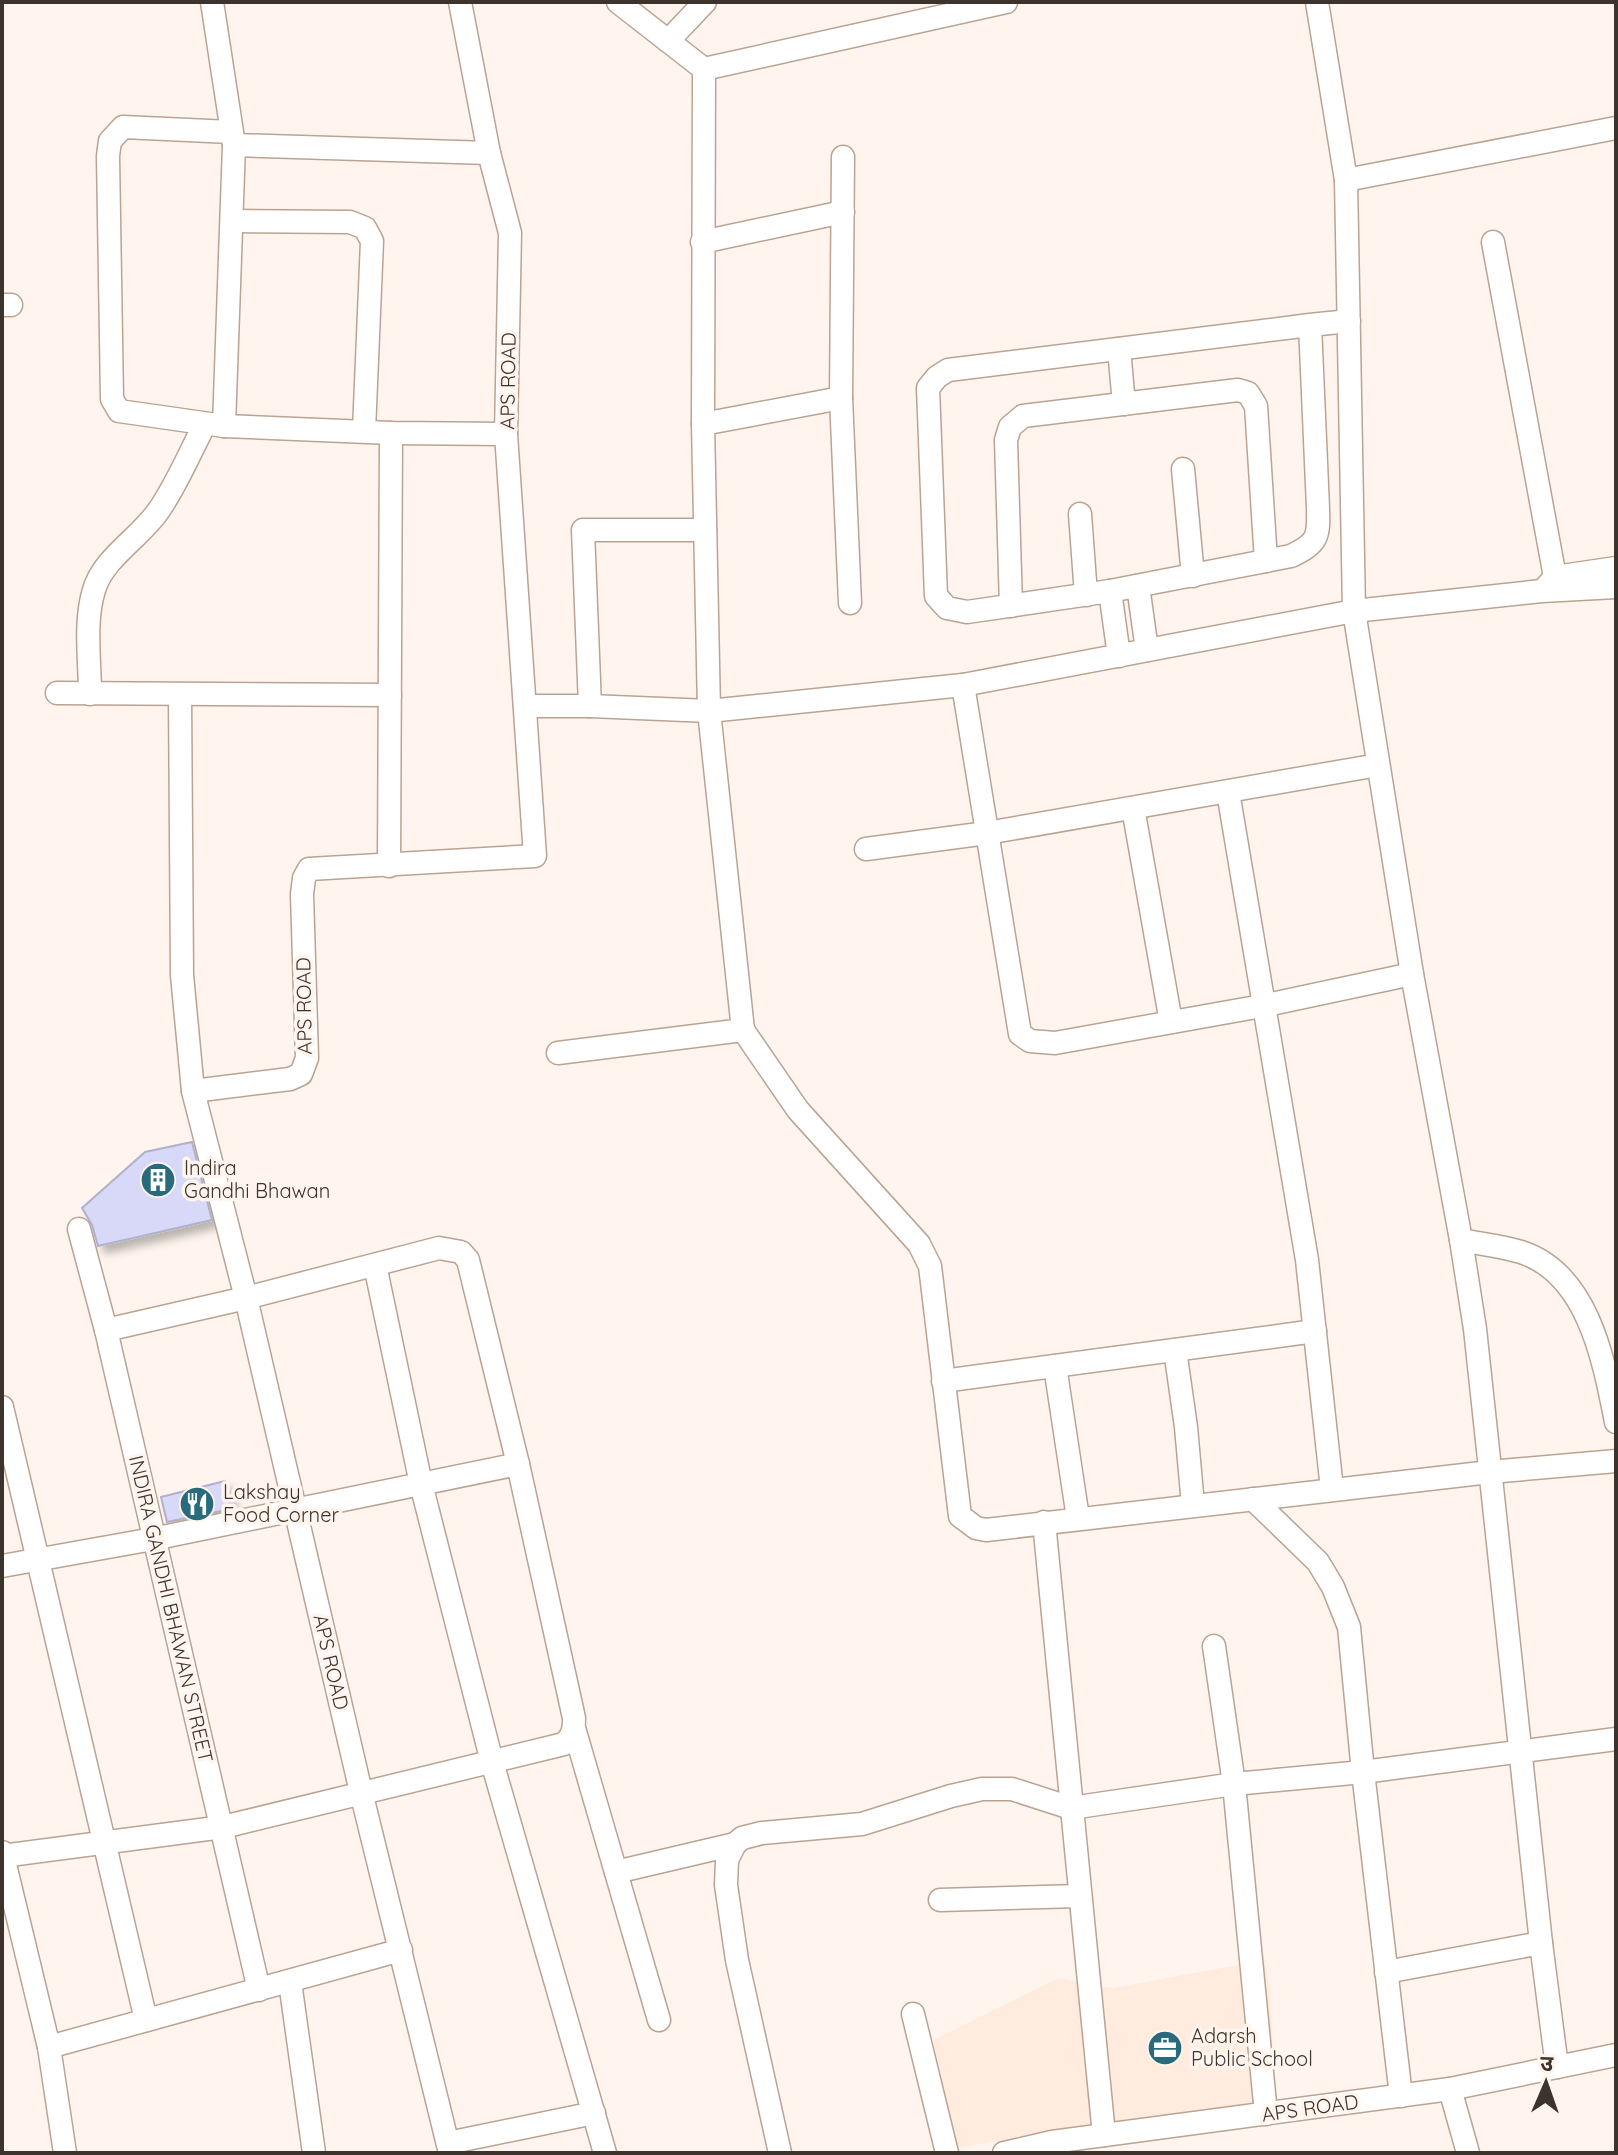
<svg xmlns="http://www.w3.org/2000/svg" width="1618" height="2155" font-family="Quicksand,'Noto Sans Devanagari',sans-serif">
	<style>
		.built { fill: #ffecde }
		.building { fill: #d8d8f8; stroke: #b0b1ca; stroke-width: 2; filter: url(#shadow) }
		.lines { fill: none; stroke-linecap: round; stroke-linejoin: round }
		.minor-casing { stroke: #baa392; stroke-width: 25 }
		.minor { stroke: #fff; stroke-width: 22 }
		.labels { text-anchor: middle; stroke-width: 7; stroke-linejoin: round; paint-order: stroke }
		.street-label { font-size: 20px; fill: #3c332c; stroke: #fff5ee }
		.poi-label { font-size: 20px; fill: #3c332c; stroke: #fff5ee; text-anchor: start }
	</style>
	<defs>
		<filter id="shadow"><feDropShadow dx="7" dy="7" stdDeviation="4" flood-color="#0004"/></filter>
	</defs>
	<rect width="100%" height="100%" fill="#fff5ee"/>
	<polygon class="built" points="1265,1960 1270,1991 1277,2107 1045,2132 958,2148 933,2040 1058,1978 1113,1988"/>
	<g class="building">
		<polygon points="192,1142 212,1220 98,1246 92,1225 82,1208 145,1152"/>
		<polygon points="225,1481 231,1509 167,1522 161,1497"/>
	</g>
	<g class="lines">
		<defs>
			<g id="minor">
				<polyline points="212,2 234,145 224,426"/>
				<polyline points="1317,2 1346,180 1354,611 1412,974 1461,1240 1475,1329 1541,1943 1386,1972"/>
				<polyline points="668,41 705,2"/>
				<polyline points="704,69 1006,2"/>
				<polyline points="231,132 123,127 110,141 108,156 112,399 119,411 224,426 391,433 506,434"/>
				<polyline points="234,145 489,153"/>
				<polyline points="843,157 841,398 850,603"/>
				<polyline points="1346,180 1616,128"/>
				<polyline points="232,221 350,222 365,228 372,241 364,431"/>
				<polyline points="702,242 843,212"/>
				<polyline points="1493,242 1555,577"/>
				<polyline points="2,305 11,305"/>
				<path d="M 1310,325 L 1318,508 C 1319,537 1318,543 1291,556 L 1110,591 L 967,612 L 947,608 L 936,596 L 928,388 L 937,377 L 948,370 L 1310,325 L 1349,321"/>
				<polyline points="1119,349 1124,404"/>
				<polyline points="703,424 841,398"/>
				<polyline points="1183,469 1193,576"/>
				<polyline points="1080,514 1086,595"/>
				<polyline points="1138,586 1147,650"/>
				<polyline points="1546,587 1555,577 1616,568"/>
				<polyline points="1110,591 1119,656"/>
				<polyline points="1011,606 1006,440 1010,427 1023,416 1238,390 1248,393 1256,406 1266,561"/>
				<polyline points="963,685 1020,1034 1030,1041 1055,1043 1262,1006 1412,974"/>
				<polyline points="57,693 390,695"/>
				<path d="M 90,694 C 90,661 84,622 94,590 C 103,558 140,538 159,510 C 177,484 190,452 205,424"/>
				<polyline points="180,696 182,975 193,1091"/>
				<polyline points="525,706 590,706 583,530 705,530"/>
				<polyline points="590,706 709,711 963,685 1354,611 1542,591 1616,587"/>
				<polyline points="1228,792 1307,1260 1332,1489"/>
				<polyline points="1133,808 1171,1022"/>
				<polyline points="866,849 987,833 1378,765"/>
				<polyline points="389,866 391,433"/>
				<polyline points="743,1030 798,1110 919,1244 930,1266 960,1516 976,1528 986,1530 1490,1472 1616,1461"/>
				<polyline points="558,1053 743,1030 709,711 703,424 704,69 618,2"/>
				<polyline points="79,1229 106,1330 259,1990"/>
				<path d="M 1461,1240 C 1481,1244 1502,1246 1521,1252 C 1589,1274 1604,1362 1616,1422"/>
				<polyline points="375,1265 421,1484 492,1762 605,2153"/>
				<polyline points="1175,1350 1186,1427 1193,1505"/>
				<polyline points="1055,1366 1078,1518"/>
				<polyline points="943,1381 1315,1331"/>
				<polyline points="2,1407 146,2020"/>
				<polyline points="1253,1499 1318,1562 1333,1587 1349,1627 1363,1772 1401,2096"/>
				<polyline points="1044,1522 1104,2135"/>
				<polyline points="2,1566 153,1539 518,1464"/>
				<polyline points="1214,1646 1234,1784 1266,2114"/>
				<polyline points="574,1728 659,2020"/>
				<polyline points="2,1852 49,2047 65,2153"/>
				<path d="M 2,1856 L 223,1827 L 564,1744 C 573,1736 574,1729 574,1718 L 518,1464 L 468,1260 L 461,1252 L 439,1248 L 246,1298 L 106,1330"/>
				<polyline points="616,1872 735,1844"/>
				<polyline points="940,1900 1080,1896"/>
				<polyline points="1541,1943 1557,2067"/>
				<polyline points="290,1982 314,2153"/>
				<polyline points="913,2014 947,2153"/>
				<polyline points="49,2047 401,1950"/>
				<polyline points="1450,2089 1468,2153"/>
				<polyline points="448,2143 594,2113"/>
				<polyline points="450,2153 361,1792 246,1298 193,1091 290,1079 301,1074 307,1058 302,894 304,878 309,869 535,856 506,434 510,233 489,153 460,2"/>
				<polyline points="780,2153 737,1960 726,1885 727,1860 735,1844 742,1838 762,1833 862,1824 951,1796 982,1789 1012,1789 1071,1808 1234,1784 1363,1772 1616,1739"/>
				<polyline points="1004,2153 1052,2142 1450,2089 1616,2055"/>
			</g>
		</defs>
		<use href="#minor" class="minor-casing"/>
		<use href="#minor" class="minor"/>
	</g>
	<defs>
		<symbol id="building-disc" viewBox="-11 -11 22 22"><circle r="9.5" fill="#296b7d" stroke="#fff5ee"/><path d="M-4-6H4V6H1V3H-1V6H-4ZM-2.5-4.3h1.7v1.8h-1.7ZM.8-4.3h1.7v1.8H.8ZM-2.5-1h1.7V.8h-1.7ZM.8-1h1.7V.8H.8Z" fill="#fff"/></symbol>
		<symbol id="restaurant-disc" viewBox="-11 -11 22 22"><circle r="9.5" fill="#296b7d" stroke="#fff5ee"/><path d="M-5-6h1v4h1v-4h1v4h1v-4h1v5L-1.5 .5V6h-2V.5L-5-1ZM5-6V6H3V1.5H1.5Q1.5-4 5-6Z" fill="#fff"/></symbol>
		<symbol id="office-disc" viewBox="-11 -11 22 22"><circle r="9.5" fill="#296b7d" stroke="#fff5ee"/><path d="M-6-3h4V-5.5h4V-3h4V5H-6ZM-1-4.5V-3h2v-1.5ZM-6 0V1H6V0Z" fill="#fff"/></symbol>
	</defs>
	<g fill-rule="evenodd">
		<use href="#building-disc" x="138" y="1160" width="40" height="40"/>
		<use href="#restaurant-disc" x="177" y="1484" width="40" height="40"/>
		<use href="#office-disc" x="1145" y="2028" width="40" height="40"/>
	</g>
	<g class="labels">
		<g class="street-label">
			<text transform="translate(508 381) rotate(-89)" y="7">APS ROAD</text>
			<text transform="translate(304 1006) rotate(-91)" y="7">APS ROAD</text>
			<text transform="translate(171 1609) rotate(77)" y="7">INDIRA GANDHI BHAWAN STREET</text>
			<text transform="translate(331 1662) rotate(77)" y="7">APS ROAD</text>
			<text transform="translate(1310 2108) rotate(-8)" y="7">APS ROAD</text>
		</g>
		<g class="poi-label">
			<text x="184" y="1175">Indira<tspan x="184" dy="23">Gandhi Bhawan</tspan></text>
			<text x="223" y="1499">Lakshay<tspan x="223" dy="23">Food Corner</tspan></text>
			<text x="1191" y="2043">Adarsh<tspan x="1191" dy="23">Public School</tspan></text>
		</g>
	</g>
	<rect width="1618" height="2155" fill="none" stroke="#3c332c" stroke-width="8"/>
	<g transform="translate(1546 2083) rotate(2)" stroke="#fff5ee" stroke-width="6" paint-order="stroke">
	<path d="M0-6L14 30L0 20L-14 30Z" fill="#3c332c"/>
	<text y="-12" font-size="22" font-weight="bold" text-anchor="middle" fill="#3c332c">उ</text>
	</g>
</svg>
